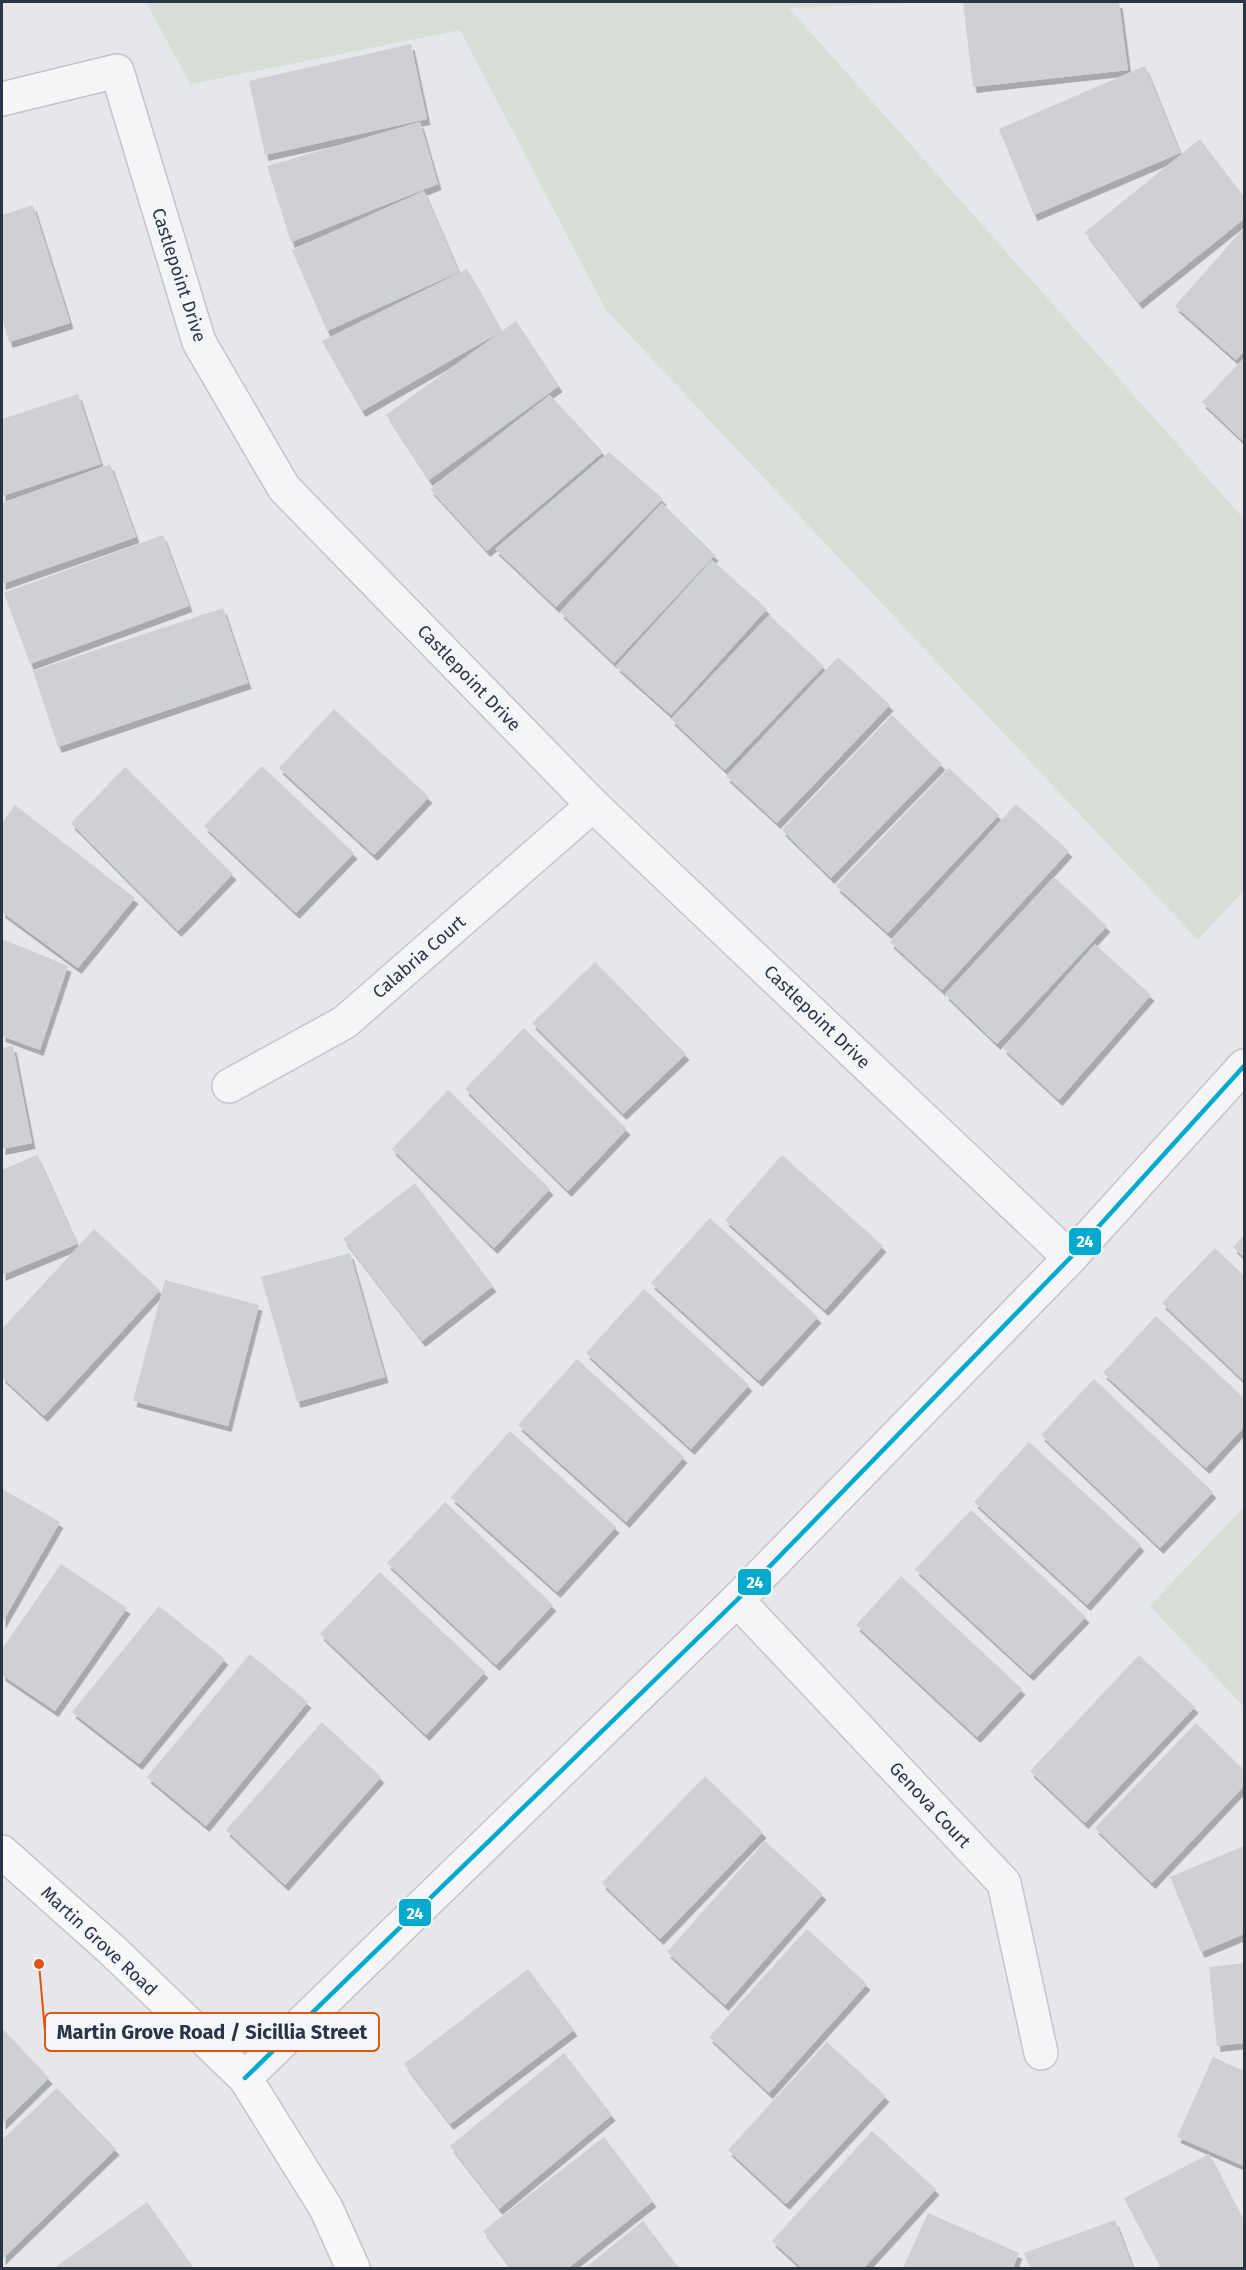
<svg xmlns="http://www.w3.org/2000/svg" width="1246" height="2270" font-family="'Fira Sans',sans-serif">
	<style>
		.green { fill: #d6ded5 }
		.building { fill: #ced0d3; filter: url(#shadow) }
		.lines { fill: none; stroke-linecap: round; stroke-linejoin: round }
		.street-casing { stroke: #c3c5c8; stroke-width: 36 }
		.secondary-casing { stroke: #c3c5c8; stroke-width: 36 }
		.street { stroke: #f5f5f7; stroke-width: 33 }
		.secondary { stroke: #f8f8f8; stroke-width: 33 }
		.bus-1-casing { stroke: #f4f6f9; stroke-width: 9 }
		.bus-1 { stroke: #00a9ce; stroke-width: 4.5 }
		.labels { text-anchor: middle; stroke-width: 4.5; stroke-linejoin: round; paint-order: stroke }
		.street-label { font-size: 18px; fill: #2a3446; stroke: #f4f6f9 }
		.leader { fill: none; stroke: #de570f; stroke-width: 2 }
		.callout-dot { fill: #de570f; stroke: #f4f6f9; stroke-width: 2 }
		.callout { fill: #f4f6f9; stroke: #de570f; stroke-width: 2 }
		.callout-label { font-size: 20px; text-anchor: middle; font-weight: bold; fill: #2a3446 }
		.line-badge { stroke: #f4f6f9; stroke-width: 2 }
		.badge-label { font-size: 16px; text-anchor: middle; font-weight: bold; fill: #fff }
	</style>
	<defs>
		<filter id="shadow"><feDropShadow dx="3.5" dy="6" stdDeviation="0" flood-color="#0004"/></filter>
	</defs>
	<rect width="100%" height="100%" fill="#e5e7ea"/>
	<g class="green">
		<polygon points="146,2 934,2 789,8 1244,519 1244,890 1198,940 606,310 460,30 190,84"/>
		<polygon points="1244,1507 1244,1707 1150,1606"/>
	</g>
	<g class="building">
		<polygon points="963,2 1119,2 1128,70 973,87"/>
		<polygon points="411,44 427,119 265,155 249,81"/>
		<polygon points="1145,66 1180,153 1034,215 999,129"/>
		<polygon points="420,122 438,184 291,242 267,166"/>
		<polygon points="1200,139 1244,197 1244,219 1139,303 1085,232"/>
		<polygon points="424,191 459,272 327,331 292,250"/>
		<polygon points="33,205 70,323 9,342 2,317 2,215"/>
		<polygon points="1244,228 1244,351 1236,360 1175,306"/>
		<polygon points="467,269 502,331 362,411 322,341"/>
		<polygon points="516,321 559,386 429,480 386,415"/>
		<polygon points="1244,358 1244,442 1202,402"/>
		<polygon points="78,394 101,464 2,496 2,419"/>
		<polygon points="550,395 603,452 487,551 430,489"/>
		<polygon points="609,452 663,499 556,607 495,549"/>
		<polygon points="110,464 136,537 2,584 2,503"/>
		<polygon points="662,503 715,555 614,663 560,612"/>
		<polygon points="163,535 189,606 30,664 4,593"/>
		<polygon points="712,560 767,609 671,715 616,666"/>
		<polygon points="223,608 248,683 58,747 33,671"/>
		<polygon points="769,615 824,666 725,770 671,719"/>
		<polygon points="838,657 890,705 777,823 726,776"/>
		<polygon points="334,709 429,797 374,855 279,768"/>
		<polygon points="892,715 942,764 831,878 782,830"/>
		<polygon points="262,766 354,853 296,913 204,826"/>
		<polygon points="125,767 233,874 178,931 71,823"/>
		<polygon points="949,768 999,815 888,933 836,886"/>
		<polygon points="1016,804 1069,851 942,990 890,942"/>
		<polygon points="15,805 135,898 78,968 2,912 2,823"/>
		<polygon points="1054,877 1107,926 997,1044 945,994"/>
		<polygon points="2,939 68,966 40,1050 2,1036"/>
		<polygon points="1095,944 1151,995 1059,1100 1003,1048"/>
		<polygon points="595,962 686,1054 623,1114 532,1023"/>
		<polygon points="524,1028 627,1129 568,1191 465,1089"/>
		<polygon points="13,1046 32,1143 2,1149 2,1048"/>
		<polygon points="448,1090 550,1189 494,1248 392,1149"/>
		<polygon points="37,1155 77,1244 2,1275 2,1170"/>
		<polygon points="782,1155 883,1246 825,1310 725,1220"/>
		<polygon points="415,1183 493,1286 422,1341 343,1239"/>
		<polygon points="710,1218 818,1317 759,1381 651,1283"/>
		<polygon points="94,1229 160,1290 44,1416 2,1377 2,1329"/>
		<polygon points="1244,1235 1244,1257 1233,1247"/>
		<polygon points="1215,1248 1244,1276 1244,1381 1162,1303"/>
		<polygon points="350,1253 385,1377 297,1402 261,1277"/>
		<polygon points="165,1280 259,1305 228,1426 133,1401"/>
		<polygon points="644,1289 749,1385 691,1449 586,1353"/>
		<polygon points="1156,1316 1244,1398 1244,1427 1206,1468 1103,1373"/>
		<polygon points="577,1359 684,1457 626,1522 518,1425"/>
		<polygon points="1094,1379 1213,1492 1160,1548 1041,1435"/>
		<polygon points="510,1431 616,1527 557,1592 451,1497"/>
		<polygon points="1029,1442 1141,1545 1087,1605 974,1502"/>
		<polygon points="2,1489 60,1522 2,1623"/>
		<polygon points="445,1502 553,1605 496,1665 387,1563"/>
		<polygon points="971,1510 1086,1617 1030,1675 915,1569"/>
		<polygon points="61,1564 127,1608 55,1711 2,1675 2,1649"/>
		<polygon points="380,1572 485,1672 426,1735 320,1634"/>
		<polygon points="901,1576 1022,1689 977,1737 856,1625"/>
		<polygon points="159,1606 225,1659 139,1764 72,1712"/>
		<polygon points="250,1654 308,1702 206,1826 147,1777"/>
		<polygon points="1139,1655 1195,1707 1085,1823 1030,1771"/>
		<polygon points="322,1722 381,1777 285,1885 226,1830"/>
		<polygon points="1196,1723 1244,1770 1244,1786 1152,1883 1095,1828"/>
		<polygon points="705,1776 763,1832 660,1939 602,1883"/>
		<polygon points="765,1841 823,1894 725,2005 667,1952"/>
		<polygon points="1244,1846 1244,1934 1201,1952 1170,1877"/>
		<polygon points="807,1929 867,1984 769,2093 709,2037"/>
		<polygon points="1244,1963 1244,2043 1217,2046 1209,1967"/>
		<polygon points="528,1969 574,2030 450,2124 404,2064"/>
		<polygon points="2,2028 49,2078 2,2124"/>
		<polygon points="827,2042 886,2096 786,2204 728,2150"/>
		<polygon points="564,2053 612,2115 499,2209 450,2146"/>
		<polygon points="1213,2057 1244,2071 1244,2166 1177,2137"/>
		<polygon points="57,2088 116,2149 2,2259 2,2140"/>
		<polygon points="872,2131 936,2189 864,2268 802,2268 772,2241"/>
		<polygon points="604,2137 653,2201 568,2268 511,2268 483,2231"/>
		<polygon points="1209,2154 1244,2222 1244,2268 1161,2268 1124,2198"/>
		<polygon points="147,2202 194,2268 54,2268"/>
		<polygon points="928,2213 1019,2253 1013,2268 903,2268"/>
		<polygon points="1115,2220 1133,2268 1030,2268 1024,2253"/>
		<polygon points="643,2221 679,2268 585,2268"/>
	</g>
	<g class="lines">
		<defs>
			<g id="street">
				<polyline points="2,99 117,71 199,342 284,488 593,805 1070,1258"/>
				<polyline points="229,1086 345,1022 593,805"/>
				<polyline points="737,1600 1004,1883 1041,2053"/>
				<polyline points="245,2078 737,1600 1070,1258 1244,1066"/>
			</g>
			<polyline id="secondary" points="2,1852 112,1950 245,2078 326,2208 353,2268"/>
		</defs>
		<use href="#street" class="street-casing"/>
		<use href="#secondary" class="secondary-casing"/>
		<use href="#street" class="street"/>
		<use href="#secondary" class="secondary"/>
		<defs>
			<polyline id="bus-1" points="245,2078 737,1600 1070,1258 1244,1066"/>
		</defs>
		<use href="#bus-1" class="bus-1-casing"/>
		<use href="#bus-1" class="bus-1"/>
	</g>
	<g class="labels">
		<g class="street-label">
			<text transform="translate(179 275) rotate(72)" y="6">Castlepoint Drive</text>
			<text transform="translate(469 678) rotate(46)" y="6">Castlepoint Drive</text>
			<text transform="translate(419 957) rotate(-41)" y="6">Calabria Court</text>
			<text transform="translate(817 1017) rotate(44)" y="6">Castlepoint Drive</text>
			<text transform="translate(930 1805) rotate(47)" y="6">Genova Court</text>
			<text transform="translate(99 1941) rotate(43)" y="6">Martin Grove Road</text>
		</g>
	</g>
	<path class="leader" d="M39 1964L45 2032"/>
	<circle class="callout-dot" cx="39" cy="1964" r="6"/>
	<rect class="callout" x="45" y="2013" width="334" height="38" rx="6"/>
	<g class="callout-label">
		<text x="212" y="2039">Martin Grove Road / Sicillia Street</text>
	</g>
	<g class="line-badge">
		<rect x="1068" y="1227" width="34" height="29" rx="6" fill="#00a9ce"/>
		<rect x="737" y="1568" width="35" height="28" rx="6" fill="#00a9ce"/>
		<rect x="398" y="1898" width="34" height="29" rx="6" fill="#00a9ce"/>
	</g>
	<g class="badge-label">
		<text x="1085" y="1247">24</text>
		<text x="755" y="1588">24</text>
		<text x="415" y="1919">24</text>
	</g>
	<rect width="1246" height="2270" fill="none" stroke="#2a3446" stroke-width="6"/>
</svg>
